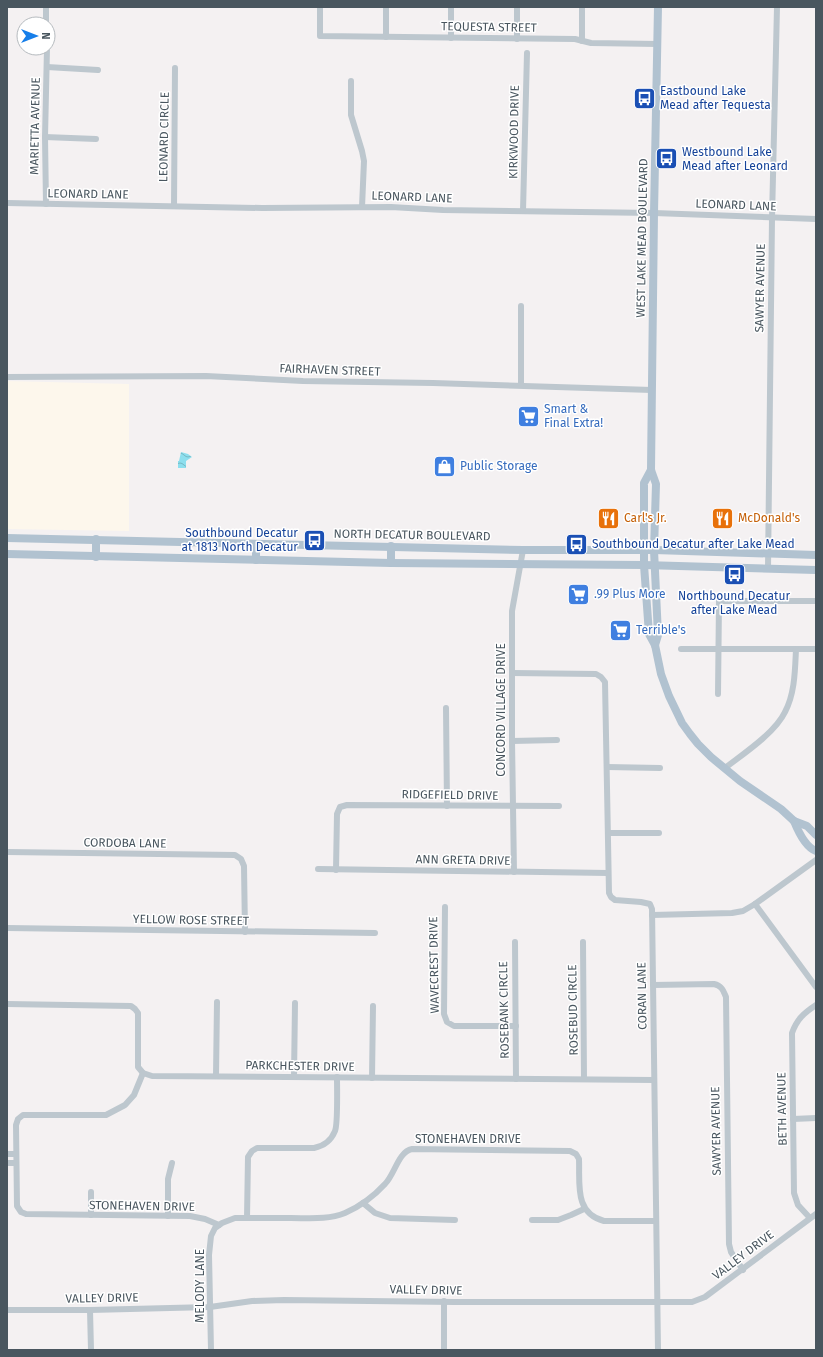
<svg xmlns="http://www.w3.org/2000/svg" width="823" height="1357" font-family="'Fira Sans',sans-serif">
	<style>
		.commercial { fill: #fdf7ec }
		.water { fill: url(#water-waves) }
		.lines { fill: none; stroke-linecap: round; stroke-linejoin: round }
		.minor { stroke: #bdc7ce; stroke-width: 6 }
		.major { stroke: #b1c2d0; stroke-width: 8 }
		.labels { text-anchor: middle; stroke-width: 3; stroke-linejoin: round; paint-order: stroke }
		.street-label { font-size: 12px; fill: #49565f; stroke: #fff }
		.transit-label { font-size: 12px; fill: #164399; stroke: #fff; text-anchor: start }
		.shop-label { font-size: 12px; fill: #366cbe; stroke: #fff; text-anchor: start }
		.food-label { font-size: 12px; fill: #c56008; stroke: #fff; text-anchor: start }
	</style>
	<defs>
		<pattern id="water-waves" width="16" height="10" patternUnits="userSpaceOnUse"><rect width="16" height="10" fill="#8ddfee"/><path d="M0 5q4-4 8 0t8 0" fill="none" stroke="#75b8c4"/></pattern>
	</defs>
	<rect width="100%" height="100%" fill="#f4f1f2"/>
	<polygon class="commercial" points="7,381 129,384 129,531 7,529"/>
	<polygon class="water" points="181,452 188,454 192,457 186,461 186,468 178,468 178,461 179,461"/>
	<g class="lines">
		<g class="minor">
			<polyline points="320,7 320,36 575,39 591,43 658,44"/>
			<polyline points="386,7 386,37"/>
			<polyline points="46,24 46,7"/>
			<polyline points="451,38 451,7"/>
			<polyline points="517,39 517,7"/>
			<polyline points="582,41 582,7"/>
			<polyline points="47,67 98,70"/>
			<polyline points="351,81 351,115 362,151 364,161 362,207"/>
			<polyline points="45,137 96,139"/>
			<polyline points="7,203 262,208 391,207 443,210 654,213 816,219"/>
			<polyline points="46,204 45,137 47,48"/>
			<polyline points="174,206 175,68"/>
			<polyline points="523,211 527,53"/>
			<polyline points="7,377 206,376 303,381 433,383 652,390"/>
			<polyline points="521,385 521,306"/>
			<polyline points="768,569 772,218 777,7"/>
			<polyline points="681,649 816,649"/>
			<polyline points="512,673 596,674 601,677 605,682 609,893 611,897 615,900 641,902 650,904 652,909 658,1350"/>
			<polyline points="718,694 719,601 816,601"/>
			<polyline points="446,708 447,806"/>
			<polyline points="512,741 557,740"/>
			<polyline points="607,767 660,768"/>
			<path d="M 725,768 C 743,754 775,733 785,712 C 795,693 795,670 796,649"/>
			<polyline points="608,833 659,833"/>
			<polyline points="7,852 235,855 241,859 244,866 245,932"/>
			<polyline points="318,869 608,873"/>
			<polyline points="336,870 337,814 340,807 347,805 559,806"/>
			<polyline points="514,872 512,741 512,611 523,550"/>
			<polyline points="755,904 816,987"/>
			<polyline points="445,907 444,1014 447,1022 454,1026 516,1026"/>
			<polyline points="652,915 732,913 743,911 755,904 816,860"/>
			<polyline points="7,928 375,933"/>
			<polyline points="515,942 516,1079"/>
			<polyline points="583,942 584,1079"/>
			<path d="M 653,985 L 714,984 C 722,986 723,990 726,997 L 729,1244 L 731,1252 L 743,1270"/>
			<polyline points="7,1004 131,1006 135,1009 138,1013 138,1067 143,1073 152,1076 654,1080"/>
			<polyline points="143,1073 134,1095 125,1105 106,1115 23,1115 18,1119 16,1125 17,1206 21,1212 26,1214 190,1216 205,1219 219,1225"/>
			<polyline points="216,1076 217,1002"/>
			<polyline points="294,1077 295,1003"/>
			<polyline points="372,1078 373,1006"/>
			<polyline points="793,1119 816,1118"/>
			<polyline points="7,1154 16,1154"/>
			<polyline points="7,1163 16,1163"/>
			<polyline points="91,1192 91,1215"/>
			<polyline points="363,1203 375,1213 390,1218 455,1220"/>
			<polyline points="168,1216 168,1179 172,1163"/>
			<path d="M 247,1218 L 248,1157 L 252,1151 L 257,1148 L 314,1148 C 324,1146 331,1141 335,1131 C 338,1124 337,1088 337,1077"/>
			<path d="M 810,1218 L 798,1205 L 794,1193 L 792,1033 C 797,1019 804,1013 816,1005"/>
			<polyline points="532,1220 558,1220 571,1215 584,1209"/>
			<polyline points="444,1301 444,1350"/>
			<polyline points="7,1310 90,1310 210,1307 252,1301 284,1300 454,1302 692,1302 705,1297 816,1214"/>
			<polyline points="90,1310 91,1350"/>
			<path d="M 211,1350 L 209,1255 L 211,1236 L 215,1228 L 222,1223 L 235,1218 C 254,1218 272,1218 291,1218 C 309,1218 328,1220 345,1213 C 361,1206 374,1196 385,1184 C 395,1174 398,1152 412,1149 L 570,1151 L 576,1154 L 579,1159 C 580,1184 574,1213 604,1221 L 656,1221"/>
		</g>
		<g class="major">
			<polyline points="651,470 644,483 644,565 649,634 655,645 661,674 669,696 682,723 690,734 698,744 711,757 740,781 781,809 794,821 807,826 816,835"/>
			<polyline points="7,538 523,550 654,550 816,555"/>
			<polyline points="256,544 256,560"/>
			<polyline points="7,554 391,563 644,565 816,570"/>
			<polyline points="96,557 96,539"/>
			<polyline points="391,563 391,546"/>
			<polyline points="655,645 658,635 654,550 656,484 651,470 654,213 658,7"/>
			<path d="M 794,821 C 798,831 805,847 816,851"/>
		</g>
	</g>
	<defs>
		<symbol id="bus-square" viewBox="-11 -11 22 22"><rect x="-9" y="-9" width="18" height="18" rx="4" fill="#1a4fb4" stroke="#fff"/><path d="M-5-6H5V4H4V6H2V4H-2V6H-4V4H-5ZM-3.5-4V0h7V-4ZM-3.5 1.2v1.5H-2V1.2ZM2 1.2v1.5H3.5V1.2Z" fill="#fff"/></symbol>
		<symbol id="supermarket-square" viewBox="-11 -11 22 22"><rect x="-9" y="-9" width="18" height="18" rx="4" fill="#3f7fe0" stroke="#fff"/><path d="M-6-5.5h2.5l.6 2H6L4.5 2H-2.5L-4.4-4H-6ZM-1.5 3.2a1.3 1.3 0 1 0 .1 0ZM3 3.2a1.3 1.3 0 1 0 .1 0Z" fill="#fff"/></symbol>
		<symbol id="shop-square" viewBox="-11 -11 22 22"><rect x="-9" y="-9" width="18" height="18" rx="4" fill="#3f7fe0" stroke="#fff"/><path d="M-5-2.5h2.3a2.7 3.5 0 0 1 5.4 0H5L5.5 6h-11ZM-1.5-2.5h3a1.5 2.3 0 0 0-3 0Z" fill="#fff"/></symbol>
		<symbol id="restaurant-square" viewBox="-11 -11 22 22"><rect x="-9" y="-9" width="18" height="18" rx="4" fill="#e8710a" stroke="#fff"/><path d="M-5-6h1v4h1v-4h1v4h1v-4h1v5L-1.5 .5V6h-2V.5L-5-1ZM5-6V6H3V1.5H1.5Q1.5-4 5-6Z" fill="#fff"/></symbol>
	</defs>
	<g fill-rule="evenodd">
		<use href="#bus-square" x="632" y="86" width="25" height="25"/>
		<use href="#bus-square" x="654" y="146" width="25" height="25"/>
		<use href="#supermarket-square" x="516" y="404" width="25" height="25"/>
		<use href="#shop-square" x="432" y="454" width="25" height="25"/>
		<use href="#restaurant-square" x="596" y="506" width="25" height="25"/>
		<use href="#restaurant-square" x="710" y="506" width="25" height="25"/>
		<use href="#bus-square" x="302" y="528" width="25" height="25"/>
		<use href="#bus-square" x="564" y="532" width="25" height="25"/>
		<use href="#bus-square" x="722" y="562" width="25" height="25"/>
		<use href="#supermarket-square" x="566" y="582" width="25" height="25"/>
		<use href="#supermarket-square" x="608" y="618" width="25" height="25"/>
	</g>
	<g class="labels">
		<g class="street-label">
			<text transform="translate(489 27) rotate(1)" y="4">TEQUESTA STREET</text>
			<text transform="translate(35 126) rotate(-89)" y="4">MARIETTA AVENUE</text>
			<text transform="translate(514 132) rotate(-89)" y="4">KIRKWOOD DRIVE</text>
			<text transform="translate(164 137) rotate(-89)" y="4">LEONARD CIRCLE</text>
			<text transform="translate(88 194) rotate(1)" y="4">LEONARD LANE</text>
			<text transform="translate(412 197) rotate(2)" y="4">LEONARD LANE</text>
			<text transform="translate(736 205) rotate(2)" y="4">LEONARD LANE</text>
			<text transform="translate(642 238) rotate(-89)" y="4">WEST LAKE MEAD BOULEVARD</text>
			<text transform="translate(760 288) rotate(-89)" y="4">SAWYER AVENUE</text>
			<text transform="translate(330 370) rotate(2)" y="4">FAIRHAVEN STREET</text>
			<text transform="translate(412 535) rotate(1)" y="4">NORTH DECATUR BOULEVARD</text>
			<text transform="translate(501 710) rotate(-90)" y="4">CONCORD VILLAGE DRIVE</text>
			<text transform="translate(450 795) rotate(1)" y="4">RIDGEFIELD DRIVE</text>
			<text transform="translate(125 843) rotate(1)" y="4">CORDOBA LANE</text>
			<text transform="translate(463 860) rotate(1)" y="4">ANN GRETA DRIVE</text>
			<text transform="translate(191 920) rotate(1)" y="4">YELLOW ROSE STREET</text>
			<text transform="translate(434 965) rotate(-91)" y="4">WAVECREST DRIVE</text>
			<text transform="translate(642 996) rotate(-91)" y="4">CORAN LANE</text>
			<text transform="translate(504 1010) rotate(-91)" y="4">ROSEBANK CIRCLE</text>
			<text transform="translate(573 1010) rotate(-91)" y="4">ROSEBUD CIRCLE</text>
			<text transform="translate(300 1066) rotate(1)" y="4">PARKCHESTER DRIVE</text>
			<text transform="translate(782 1109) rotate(-91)" y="4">BETH AVENUE</text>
			<text transform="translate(716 1131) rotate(-91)" y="4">SAWYER AVENUE</text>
			<text x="468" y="1143">STONEHAVEN DRIVE</text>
			<text transform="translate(142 1206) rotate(1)" y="4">STONEHAVEN DRIVE</text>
			<text transform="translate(743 1255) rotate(-37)" y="4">VALLEY DRIVE</text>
			<text transform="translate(200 1286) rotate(-90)" y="4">MELODY LANE</text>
			<text transform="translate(426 1290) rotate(1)" y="4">VALLEY DRIVE</text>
			<text transform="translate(102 1298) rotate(-1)" y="4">VALLEY DRIVE</text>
		</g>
		<g class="transit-label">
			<text x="660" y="95">Eastbound Lake<tspan x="660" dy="14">Mead after Tequesta</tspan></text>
			<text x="682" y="156">Westbound Lake<tspan x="682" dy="14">Mead after Leonard</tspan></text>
			<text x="298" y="537" text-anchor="end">Southbound Decatur<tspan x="298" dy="14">at 1813 North Decatur</tspan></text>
			<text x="592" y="548">Southbound Decatur after Lake Mead</text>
			<text x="734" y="600" text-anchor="middle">Northbound Decatur<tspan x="734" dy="14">after Lake Mead</tspan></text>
		</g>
		<g class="shop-label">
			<text x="544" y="413">Smart &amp;<tspan x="544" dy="14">Final Extra!</tspan></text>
			<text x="460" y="470">Public Storage</text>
			<text x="594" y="598">.99 Plus More</text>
			<text x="636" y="634">Terrible's</text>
		</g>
		<g class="food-label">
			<text x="624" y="522">Carl's Jr.</text>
			<text x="738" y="522">McDonald's</text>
		</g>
	</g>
	<rect width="823" height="1357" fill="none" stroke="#49565f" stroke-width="16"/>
	<g transform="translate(36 36) rotate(90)"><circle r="19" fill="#ffffff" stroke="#b6bbbf"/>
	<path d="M0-3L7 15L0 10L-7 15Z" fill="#167ee9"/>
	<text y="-6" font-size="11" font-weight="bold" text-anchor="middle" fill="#49565f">N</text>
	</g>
</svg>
